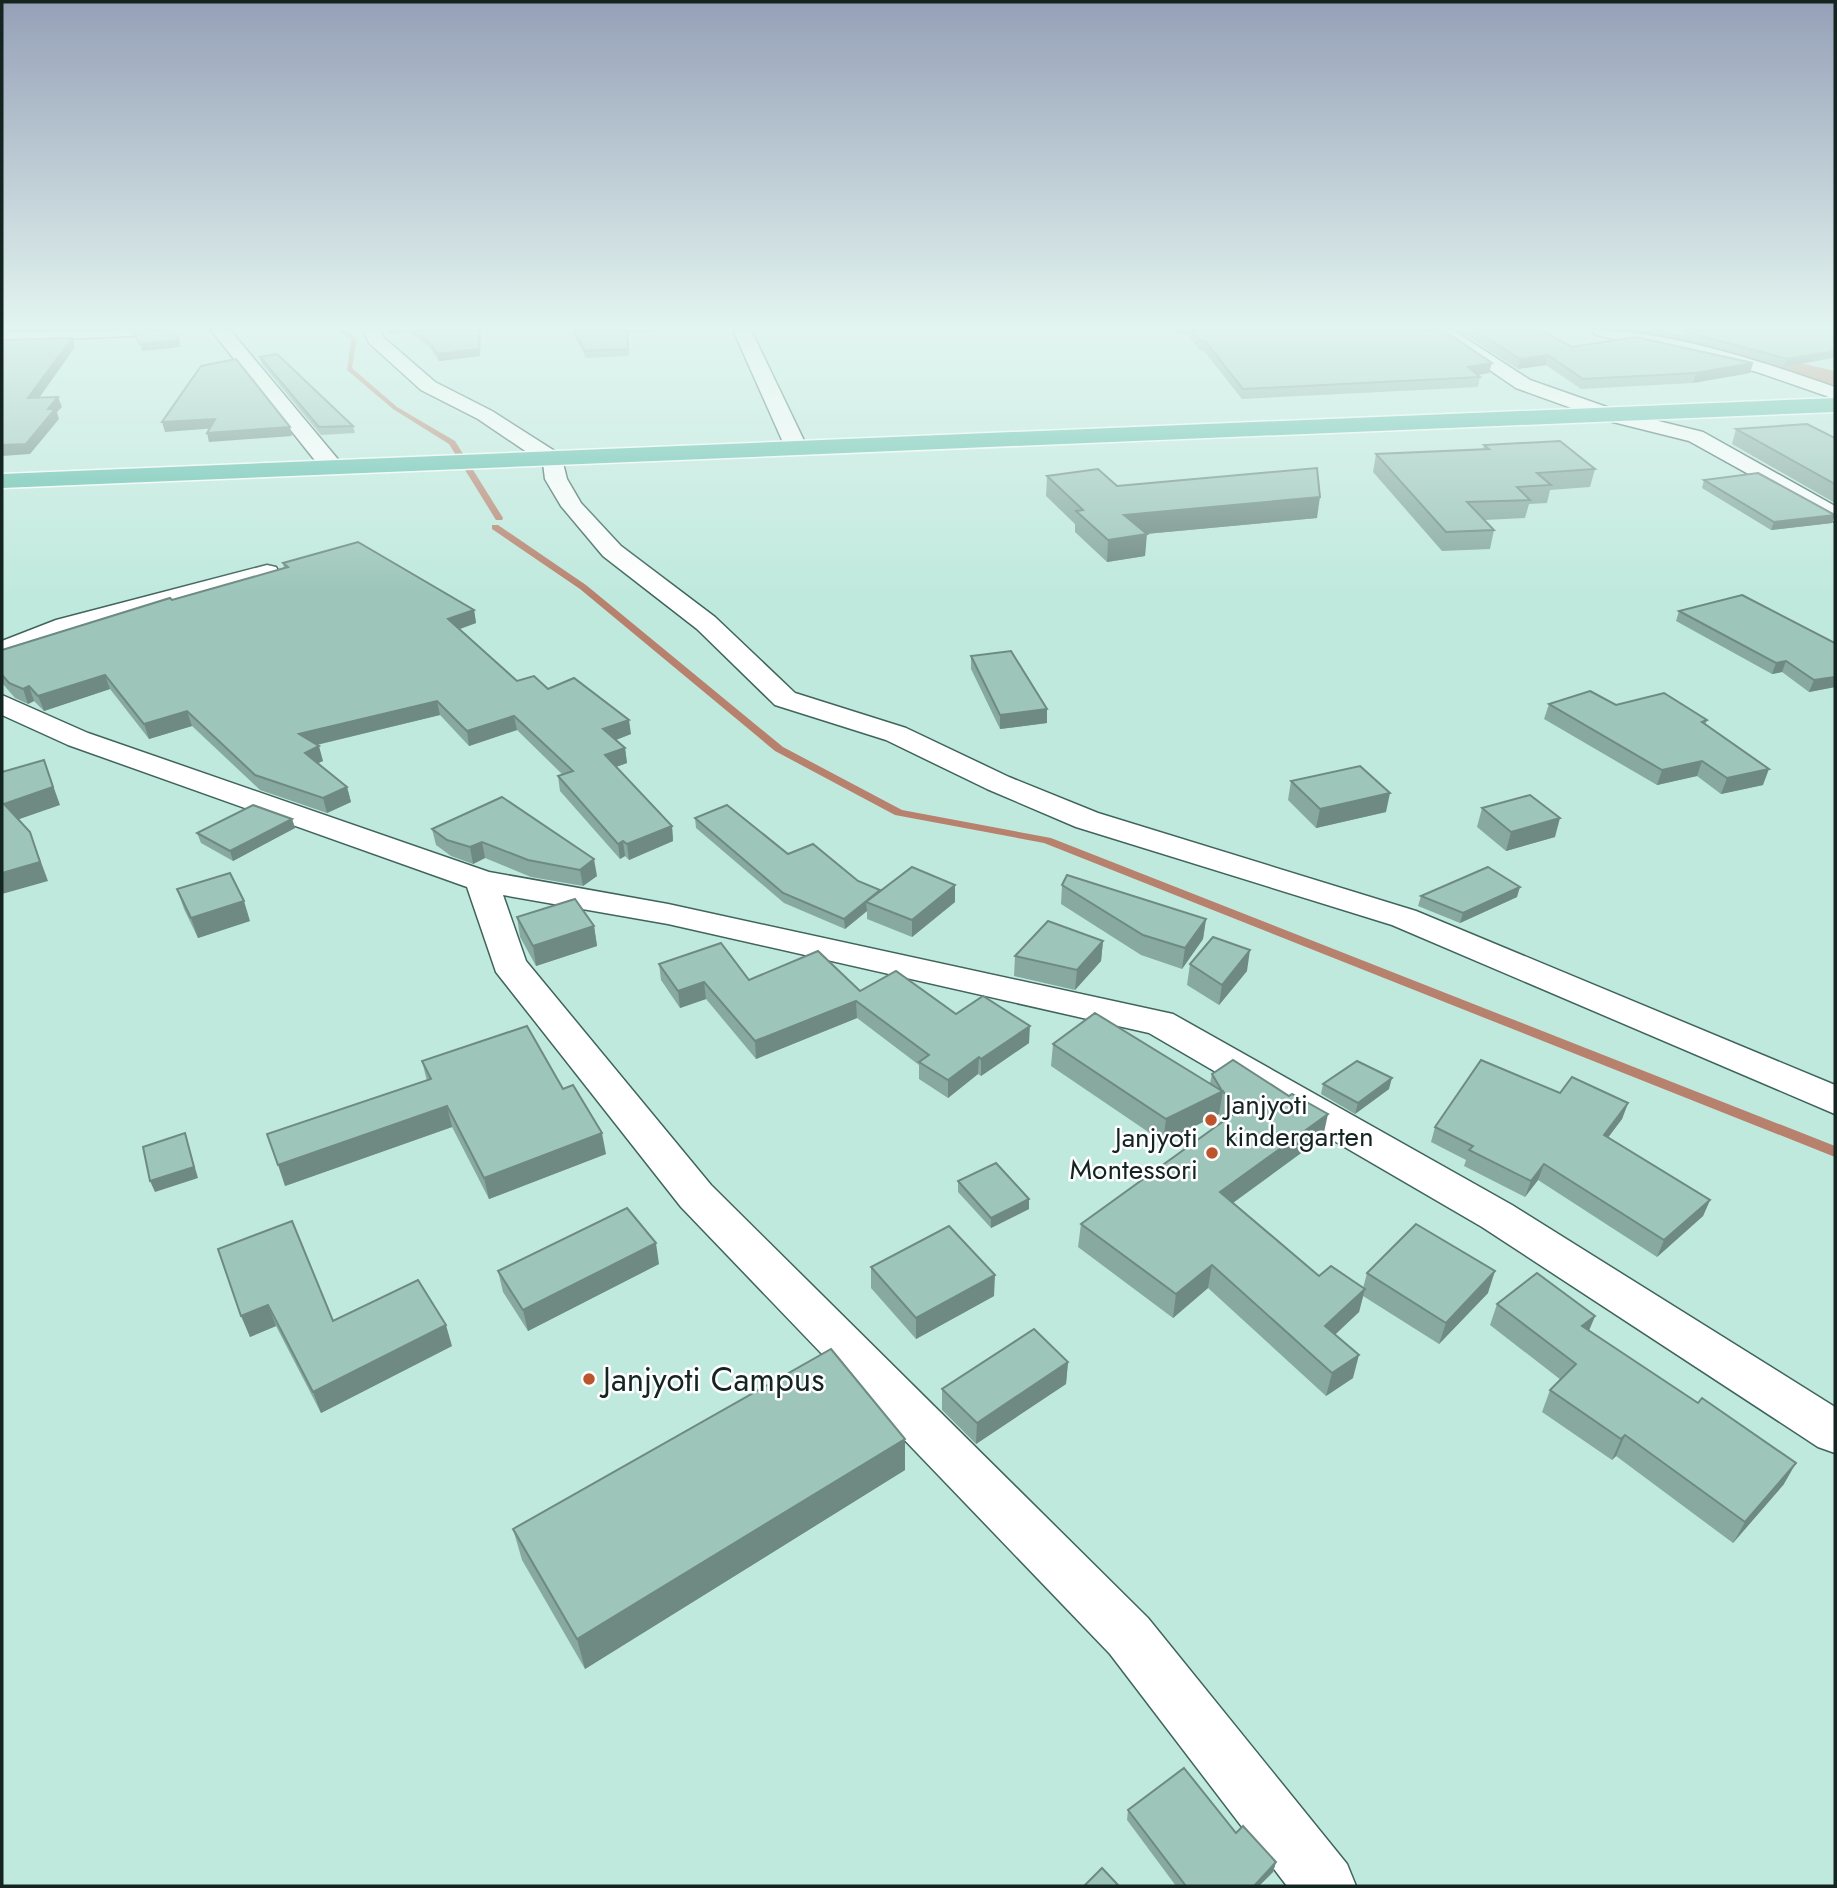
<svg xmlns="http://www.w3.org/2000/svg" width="1837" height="1888" font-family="Jost,sans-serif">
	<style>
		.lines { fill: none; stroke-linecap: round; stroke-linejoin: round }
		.stream { fill: #b8816e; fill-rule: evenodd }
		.canal { fill: #b8816e; fill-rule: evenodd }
		.minor-casing { stroke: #3f645b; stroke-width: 3 }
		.trunk-casing { stroke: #fff; stroke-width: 3 }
		.minor { fill: #fff; fill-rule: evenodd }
		.trunk { fill: #5ebcaa; fill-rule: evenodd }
		.wall { fill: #87a9a0 }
		.shaded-wall { fill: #6e8a82 }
		.building { fill: #9dc5ba; stroke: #6e8a82; stroke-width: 2 }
		.poi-dot { fill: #bc542d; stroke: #fff; stroke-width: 2.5 }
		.labels { text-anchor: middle; stroke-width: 5; stroke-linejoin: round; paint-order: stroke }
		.poi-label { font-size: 28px; fill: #142420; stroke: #fff; text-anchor: start }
		.near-poi-label { font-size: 33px; fill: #142420; stroke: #fff; text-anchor: start }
	</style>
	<rect width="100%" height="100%" fill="#c0e9de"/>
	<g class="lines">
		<g class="stream">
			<polygon points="337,330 345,330 357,339 352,368 397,407 455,441 503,518 502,520 496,520 449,444 393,409 347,370 351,340"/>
			<polygon points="492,525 498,525 586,585 783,747 902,810 1051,838 1835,1146 1835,1157 1044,843 895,815 775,751 580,589 492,529"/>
		</g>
		<polygon class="canal" points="1617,330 1658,330 1835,371 1835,385 1620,335"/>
		<defs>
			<g id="minor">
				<polygon points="158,330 149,335 2,342 2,332"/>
				<polygon points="211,330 230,330 341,463 344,468 341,473 325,473"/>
				<polygon points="363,330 381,330 383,337 435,382 492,411 561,455 567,479 581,503 621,546 715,617 795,693 906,728 1009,777 1098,813 1416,911 1835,1085 1835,1114 1392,925 1076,827 987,789 886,740 775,705 697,629 603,556 561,506 545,479 543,463 478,419 421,390 369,343"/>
				<polygon points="733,330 751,330 808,449 805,454 789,454 786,449"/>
				<polygon points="1431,330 1453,330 1530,380 1618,411 1703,432 1835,506 1835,522 1689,441 1605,420 1516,388"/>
				<path d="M 1588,330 C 1667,330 1761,361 1835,387 L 1835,399 L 1757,372 L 1597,335 Z"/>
				<polygon points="267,565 276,567 279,572 276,577 74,632 2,658 2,641 56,620"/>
				<polygon points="2,695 88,733 489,872 668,904 1173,1014 1512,1205 1835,1407 1835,1453 1818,1447 1482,1227 1149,1033 668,924 503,895 526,961 711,1185 1148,1618 1347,1864 1356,1886 1287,1886 1110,1654 681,1207 496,972 467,887 68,745 2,715"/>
			</g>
			<polygon id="trunk" points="1835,398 1835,412 2,488 2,474"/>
		</defs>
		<use href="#minor" class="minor-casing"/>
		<use href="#trunk" class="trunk-casing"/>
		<use href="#minor" class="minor"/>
		<use href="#trunk" class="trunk"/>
	</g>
	<g class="wall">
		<polygon points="388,330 481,330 480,356 439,361 430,348 409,332 388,334"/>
		<polygon points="571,330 666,330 628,333 629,356 586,358"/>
		<polygon points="1175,330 1443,330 1489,373 1478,375 1480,377 1478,387 1242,399 1204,351 1200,351 1187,334 1178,334"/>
		<polygon points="1458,330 1540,330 1572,347 1753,363 1750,373 1693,383 1581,389 1546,365 1518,369"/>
		<polygon points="1682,330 1835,330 1835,359 1832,358 1784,367 1681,338 1683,331"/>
		<polygon points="260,357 353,426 355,433 321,435 262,364"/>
		<polygon points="1736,429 1835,438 1835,503 1732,444"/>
		<polygon points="1484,445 1595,469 1590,487 1550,490 1547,503 1529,504 1525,518 1485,520 1494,530 1490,549 1442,551 1373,472 1376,454 1483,449"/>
		<polygon points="1047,476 1117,486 1317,518 1146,534 1145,556 1107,562 1075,532 1075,524 1046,496"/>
		<polygon points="1704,480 1835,515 1832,523 1771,530 1702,488"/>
		<polygon points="283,563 474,610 476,623 460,629 517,681 548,689 631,734 616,740 625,748 627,763 616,767 672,826 673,841 629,860 625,856 620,859 560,791 558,776 563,775 517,730 469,746 440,715 317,745 323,761 318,763 347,787 351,802 327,813 260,790 192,726 149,739 110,689 44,711 34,701 28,704 15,698 2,683 2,650 284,568"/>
		<polygon points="1679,611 1835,643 1835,687 1809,692 1782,672 1772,674 1676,621"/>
		<polygon points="971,656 1047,723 1000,729 971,669"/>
		<polygon points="1549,704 1616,705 1707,720 1705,725 1763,785 1721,794 1697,776 1657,785 1544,719"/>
		<polygon points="1291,781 1386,812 1316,828 1288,800"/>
		<polygon points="502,797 597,876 583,886 531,877 485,858 473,864 451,856 436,845 432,829"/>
		<polygon points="1482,808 1555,837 1506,851 1477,827"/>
		<polygon points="695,818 858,881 881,891 955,902 912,937 867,919 867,911 845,929 784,903 696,828"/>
		<polygon points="292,819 295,828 233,861 201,843 197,833"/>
		<polygon points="1062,885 1206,919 1203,939 1182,969 1141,955 1061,904"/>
		<polygon points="177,889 250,921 198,938 184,909"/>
		<polygon points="1421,896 1517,897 1460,923 1418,906"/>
		<polygon points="517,917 594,926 597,946 536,966 520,937"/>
		<polygon points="1103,941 1101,961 1075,990 1014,976 1015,956"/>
		<polygon points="659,964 749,980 860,991 956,1014 1029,1043 981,1076 978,1074 948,1098 919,1079 919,1065 857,1018 756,1059 706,999 680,1008 661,980"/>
		<polygon points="1190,964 1247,971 1219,1005 1187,985"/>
		<polygon points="1053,1044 1210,1083 1212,1074 1323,1137 1233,1203 1319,1276 1363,1288 1367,1273 1488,1293 1439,1344 1363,1296 1359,1312 1335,1334 1353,1378 1326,1396 1208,1288 1173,1318 1078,1247 1081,1224 1223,1121 1219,1114 1163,1142 1051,1066"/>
		<polygon points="422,1061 563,1089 606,1154 489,1199 452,1127 285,1186 427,1081"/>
		<polygon points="1323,1084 1389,1089 1355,1114 1321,1094"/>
		<polygon points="1560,1093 1628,1103 1622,1119 1608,1137 1710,1200 1703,1216 1657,1257 1538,1180 1525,1197 1464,1166 1466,1160 1431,1142 1435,1127"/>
		<polygon points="958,1181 1029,1209 991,1228 958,1192"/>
		<polygon points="218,1249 333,1321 452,1346 321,1413 276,1326 250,1337"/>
		<polygon points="659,1264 528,1331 503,1292 498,1271"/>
		<polygon points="871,1267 994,1296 916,1339 871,1288"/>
		<polygon points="1497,1304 1595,1316 1589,1331 1784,1484 1733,1543 1616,1456 1612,1460 1542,1412 1550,1390 1561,1380 1490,1325"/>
		<polygon points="1068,1362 1066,1384 976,1444 942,1410 942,1389"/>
		<polygon points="905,1439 905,1470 585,1669 522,1560 513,1529"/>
		<polygon points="1128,1810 1236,1833 1276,1862 1273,1872 1259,1886 1176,1886 1127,1820"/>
	</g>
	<g class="shaded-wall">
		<polygon points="388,330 409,330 409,332 388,334"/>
		<polygon points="479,330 481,330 480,356 439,361 438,354"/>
		<polygon points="627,330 666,330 628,333 629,356"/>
		<polygon points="72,338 75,347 32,408 28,398"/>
		<polygon points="179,340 181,347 142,351 140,344"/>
		<polygon points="1835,351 1832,358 1784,367 1787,359"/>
		<polygon points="1548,355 1546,365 1518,369 1520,359"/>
		<polygon points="1492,363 1489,373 1466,377 1468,367"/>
		<polygon points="1753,363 1750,373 1693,383 1696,373"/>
		<polygon points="58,397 62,407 57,412 59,419 30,454 2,456 2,445 48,409"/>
		<polygon points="215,419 217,428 165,432 162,422"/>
		<polygon points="290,427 292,436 209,442 207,433"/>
		<polygon points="1320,497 1317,518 1123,536 1124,515"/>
		<polygon points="1835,515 1832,523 1771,530 1774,522"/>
		<polygon points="1147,534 1145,556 1107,562 1108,540"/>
		<polygon points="474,610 476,623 451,632 448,619"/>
		<polygon points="1786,661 1782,672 1772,674 1776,663"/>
		<polygon points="105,675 110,689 44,711 38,696"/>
		<polygon points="1835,677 1835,687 1809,692 1814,680"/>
		<polygon points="29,686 34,701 28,704 23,689"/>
		<polygon points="437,701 440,715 303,748 299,734"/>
		<polygon points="1047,709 1047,723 1000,729 1000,715"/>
		<polygon points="187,711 192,726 149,739 144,724"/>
		<polygon points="514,716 517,730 469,746 467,731"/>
		<polygon points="629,720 631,734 605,744 603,729"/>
		<polygon points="319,746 323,761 309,767 305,753"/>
		<polygon points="625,748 627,763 607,770 605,755"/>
		<polygon points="44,760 60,805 11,822 4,804"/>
		<polygon points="1702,761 1697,776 1657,785 1662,770"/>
		<polygon points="1769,769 1763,785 1721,794 1727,778"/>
		<polygon points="347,787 351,802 327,813 323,798"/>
		<polygon points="1390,793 1386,812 1316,828 1320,809"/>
		<polygon points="1560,818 1555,837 1506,851 1511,832"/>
		<polygon points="292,819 295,828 233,861 230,851"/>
		<polygon points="672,826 673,841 629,860 627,844"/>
		<polygon points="30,832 48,881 2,894 2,873"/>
		<polygon points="623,841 625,856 620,859 618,844"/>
		<polygon points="482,842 485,858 473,864 470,847"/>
		<polygon points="594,859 597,876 583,886 580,870"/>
		<polygon points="955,885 955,902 912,937 912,920"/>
		<polygon points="1520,887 1517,897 1460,923 1463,913"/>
		<polygon points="880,890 866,902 867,911 845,929 844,919"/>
		<polygon points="244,901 250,921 198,938 191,918"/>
		<polygon points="1206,919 1203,939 1182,969 1185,948"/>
		<polygon points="594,926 597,946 536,966 533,946"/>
		<polygon points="1103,941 1101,961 1075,990 1077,970"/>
		<polygon points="1250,950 1247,971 1219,1005 1222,985"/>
		<polygon points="704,982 706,999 680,1008 678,991"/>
		<polygon points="856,1001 857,1018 756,1059 755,1041"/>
		<polygon points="1030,1026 1029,1043 981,1076 981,1059"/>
		<polygon points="979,1057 978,1074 948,1098 948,1080"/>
		<polygon points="1392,1078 1389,1089 1355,1114 1358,1103"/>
		<polygon points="1223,1091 1219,1114 1163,1142 1166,1119"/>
		<polygon points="1628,1103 1622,1119 1598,1151 1604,1135"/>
		<polygon points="447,1106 452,1127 285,1186 278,1165"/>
		<polygon points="1328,1114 1323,1137 1216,1215 1220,1192"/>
		<polygon points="185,1133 198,1178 155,1192 150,1181"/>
		<polygon points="602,1133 606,1154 489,1199 484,1178"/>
		<polygon points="1544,1164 1538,1180 1525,1197 1531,1181"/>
		<polygon points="1029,1199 1029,1209 991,1228 991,1218"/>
		<polygon points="1710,1200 1703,1216 1657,1257 1664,1240"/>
		<polygon points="656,1243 659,1264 528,1331 523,1310"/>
		<polygon points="1212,1265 1208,1288 1173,1318 1176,1294"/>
		<polygon points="1495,1271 1488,1293 1439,1344 1446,1323"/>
		<polygon points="995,1275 994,1296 916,1339 916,1318"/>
		<polygon points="1365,1289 1359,1312 1320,1349 1325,1326"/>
		<polygon points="268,1305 276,1326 250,1337 241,1316"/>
		<polygon points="1595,1316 1586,1337 1582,1326"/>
		<polygon points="446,1325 452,1346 321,1413 313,1392"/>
		<polygon points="1359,1355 1353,1378 1326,1396 1332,1373"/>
		<polygon points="1068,1362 1066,1384 976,1444 977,1423"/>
		<polygon points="1625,1435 1616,1456 1612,1460 1621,1439"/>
		<polygon points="905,1439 905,1470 585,1669 577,1639"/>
		<polygon points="1796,1463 1784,1484 1733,1543 1745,1522"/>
		<polygon points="1276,1862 1273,1872 1259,1886 1254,1886"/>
	</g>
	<g class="building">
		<polygon points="173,330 179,340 140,344 133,332"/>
		<polygon points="414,330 479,330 479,349 438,354 428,341"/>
		<polygon points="574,330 627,330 628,349 585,351"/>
		<polygon points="1192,330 1443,330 1492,363 1468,367 1480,377 1243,389 1205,341 1201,341"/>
		<polygon points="1475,330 1540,330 1572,347 1636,337 1753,363 1696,373 1583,379 1548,355 1520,359"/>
		<polygon points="1686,330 1835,330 1835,351 1787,359 1683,331"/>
		<polygon points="72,338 28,398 58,397 48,409 55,409 26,444 2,445 2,340"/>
		<polygon points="277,354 353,426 319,427 260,357"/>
		<polygon points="236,359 290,427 207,433 215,419 162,422 201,366"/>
		<polygon points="1807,424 1835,438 1835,484 1736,429"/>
		<polygon points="1560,441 1595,469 1537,473 1551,485 1517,487 1530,500 1467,502 1494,530 1446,532 1376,454 1489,449 1484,445"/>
		<polygon points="1317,468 1320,497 1124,515 1147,534 1108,540 1076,511 1083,510 1047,476 1098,469 1117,486"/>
		<polygon points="1758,473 1835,515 1774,522 1704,480"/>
		<polygon points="358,542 474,610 448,619 517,681 534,676 548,689 574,678 629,720 603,729 625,748 605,755 672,826 627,844 623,841 618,844 558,776 573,771 514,716 467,731 437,701 299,734 319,746 305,753 347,787 323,798 255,775 187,711 144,724 105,675 38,696 29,686 23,689 9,683 2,675 2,650 170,598 172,600 288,567 283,563"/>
		<polygon points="1742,595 1835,643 1835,677 1814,680 1786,661 1776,663 1679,611"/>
		<polygon points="1011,651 1047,709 1000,715 971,656"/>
		<polygon points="1590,691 1616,705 1664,693 1707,720 1702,722 1769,769 1727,778 1702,761 1662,770 1549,704"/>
		<polygon points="44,760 53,787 4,804 30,832 40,862 2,873 2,772"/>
		<polygon points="1360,766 1390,793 1320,809 1291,781"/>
		<polygon points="1530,795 1560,818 1511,832 1482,808"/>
		<polygon points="502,797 594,859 580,870 528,860 482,842 470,847 447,840 432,829"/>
		<polygon points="253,805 292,819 230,851 197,833"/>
		<polygon points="727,805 788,854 813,844 858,881 880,890 844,919 783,893 695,818"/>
		<polygon points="912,867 955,885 912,920 866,902"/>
		<polygon points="1488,867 1520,887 1463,913 1421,896"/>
		<polygon points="230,873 244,901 191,918 177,889"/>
		<polygon points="1067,875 1206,919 1185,948 1143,935 1062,885"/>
		<polygon points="575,899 594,926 533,946 517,917"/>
		<polygon points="1048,921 1103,941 1077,970 1015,956"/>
		<polygon points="1213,937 1250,950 1222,985 1190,964"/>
		<polygon points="721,943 749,980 818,951 860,991 896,971 956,1014 983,996 1030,1026 981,1059 979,1057 948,1080 919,1062 929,1055 856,1001 755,1041 704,982 678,991 659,964"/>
		<polygon points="1095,1013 1222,1091 1212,1074 1233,1060 1289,1096 1292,1094 1328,1114 1220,1192 1319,1276 1331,1266 1365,1289 1325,1326 1359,1355 1332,1373 1212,1265 1176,1294 1081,1224 1236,1112 1223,1091 1166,1119 1053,1044"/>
		<polygon points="527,1026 563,1089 573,1085 602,1133 484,1178 447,1106 278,1165 267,1134 431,1079 422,1061"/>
		<polygon points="1481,1060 1560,1093 1572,1077 1628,1103 1604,1135 1710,1200 1664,1240 1544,1164 1531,1181 1469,1150 1473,1146 1435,1127"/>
		<polygon points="1357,1061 1392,1078 1358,1103 1323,1084"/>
		<polygon points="185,1133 194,1167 150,1181 143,1147"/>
		<polygon points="996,1163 1029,1199 991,1218 958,1181"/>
		<polygon points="627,1208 656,1243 523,1310 498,1271"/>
		<polygon points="292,1221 333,1321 418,1280 446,1325 313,1392 268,1305 241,1316 218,1249"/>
		<polygon points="1416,1224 1495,1271 1446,1323 1367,1273"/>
		<polygon points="949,1226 995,1275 916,1318 871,1267"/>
		<polygon points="1537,1273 1595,1316 1582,1326 1698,1403 1702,1398 1796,1463 1745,1522 1625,1435 1621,1439 1550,1390 1576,1364 1497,1304"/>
		<polygon points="1034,1329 1068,1362 977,1423 942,1389"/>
		<polygon points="831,1349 905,1439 577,1639 513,1529"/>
		<polygon points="1184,1768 1236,1833 1243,1826 1276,1862 1254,1886 1186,1886 1128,1810"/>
		<polygon points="1102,1868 1119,1886 1084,1886"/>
	</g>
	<linearGradient id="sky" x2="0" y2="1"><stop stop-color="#95a0b7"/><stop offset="0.55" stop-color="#e3f5f0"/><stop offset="1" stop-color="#e3f5f0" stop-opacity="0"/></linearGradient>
	<rect width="1837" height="595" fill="url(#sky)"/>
	<g class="poi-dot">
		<circle cx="1211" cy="1120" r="7"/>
		<circle cx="1212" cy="1153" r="7"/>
		<circle cx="589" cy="1379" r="7"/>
	</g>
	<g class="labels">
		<g class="poi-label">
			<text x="1225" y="1114">Janjyoti<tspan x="1225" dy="32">kindergarten</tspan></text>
			<text x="1198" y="1147" text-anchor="end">Janjyoti<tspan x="1198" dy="32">Montessori</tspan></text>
		</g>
		<g class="near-poi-label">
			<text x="603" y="1391">Janjyoti Campus</text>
		</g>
	</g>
	<rect width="1837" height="1888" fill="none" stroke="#142420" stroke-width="7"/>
</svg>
